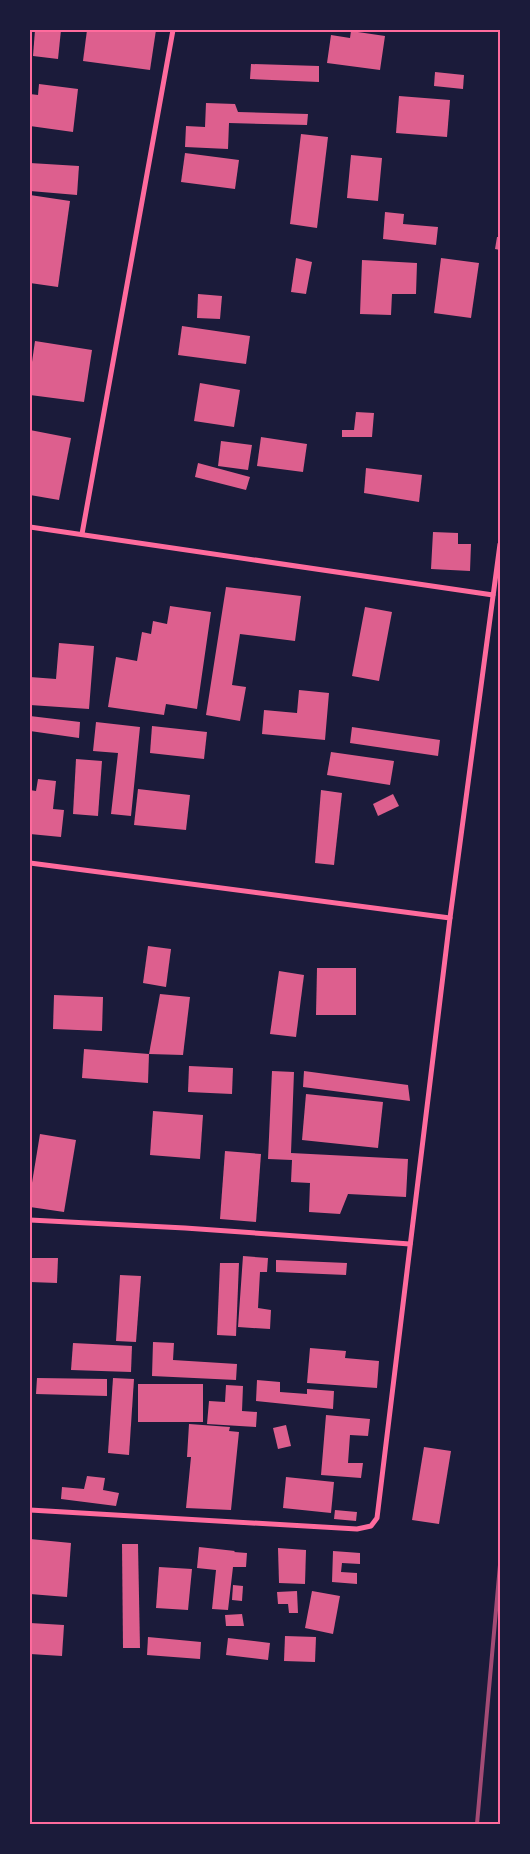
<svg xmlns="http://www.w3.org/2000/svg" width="530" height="1854" font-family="'Times New Roman',serif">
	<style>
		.building { fill: #dd5f8e }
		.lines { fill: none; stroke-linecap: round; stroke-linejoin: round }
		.minor { stroke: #ff6b9d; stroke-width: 5 }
		.rail { stroke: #a44b75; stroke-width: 4 }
		.neatline { fill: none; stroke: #ff6b9d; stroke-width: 2 }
	</style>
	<rect width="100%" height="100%" fill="#1b1b3a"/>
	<g class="building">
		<polygon points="35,30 61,30 58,59 33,56"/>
		<polygon points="87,30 156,30 150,70 83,61"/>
		<polygon points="351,31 385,36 380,70 327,63 331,35 350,38"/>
		<polygon points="251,64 319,66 319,82 250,79"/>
		<polygon points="435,72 464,75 463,89 434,86"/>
		<polygon points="39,84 78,89 73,132 30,126 30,94 38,95"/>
		<polygon points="399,96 450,100 447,137 396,133"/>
		<polygon points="206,103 235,104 238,112 308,114 307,125 229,123 228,149 185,147 186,126 205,127"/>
		<polygon points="301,134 328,137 317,228 290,224"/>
		<polygon points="185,153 239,160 235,189 181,182"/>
		<polygon points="351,155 382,158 378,201 347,198"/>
		<polygon points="30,163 79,166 77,195 30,191"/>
		<polygon points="30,195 70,201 58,287 30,283"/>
		<polygon points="385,212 404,214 403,224 438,227 436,245 383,239"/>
		<polygon points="497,237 500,237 500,250 495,249"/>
		<polygon points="296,258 312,262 306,294 291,292"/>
		<polygon points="441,258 479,263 471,318 434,313"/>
		<polygon points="362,260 417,263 416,294 392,294 391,315 360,314"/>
		<polygon points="198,294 222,296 220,319 197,318"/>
		<polygon points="182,326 250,336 246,364 178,355"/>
		<polygon points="35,341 92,350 84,402 30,395 30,376"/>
		<polygon points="200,383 240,390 234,427 194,421"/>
		<polygon points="356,412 374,413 372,437 342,437 342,430 354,430"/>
		<polygon points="30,430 71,438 59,500 30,495"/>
		<polygon points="261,437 307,444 303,472 257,466"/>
		<polygon points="221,441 252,445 248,470 218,466"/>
		<polygon points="198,463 250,477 246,490 195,477"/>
		<polygon points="366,468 422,475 419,502 364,493"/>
		<polygon points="433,532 458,533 458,544 471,544 470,571 431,569"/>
		<polygon points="226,587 301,596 295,641 240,634 232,685 246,687 240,721 206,715"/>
		<polygon points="170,606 211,612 197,709 166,704 164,715 108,707 116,657 137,661 142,632 151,634 153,621 167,624"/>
		<polygon points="365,607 392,612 379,681 352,676"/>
		<polygon points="59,643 94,646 89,709 30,705 30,677 56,679"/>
		<polygon points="299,690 329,693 325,740 262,734 264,710 297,713"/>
		<polygon points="30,716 80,722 79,738 30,731"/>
		<polygon points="96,722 140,727 131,816 111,814 118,753 93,751"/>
		<polygon points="152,726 207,732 204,759 150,753"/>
		<polygon points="352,727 440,740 438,756 350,743"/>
		<polygon points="331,752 394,761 390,785 327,775"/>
		<polygon points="76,759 102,761 98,816 73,814"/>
		<polygon points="38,779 56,781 53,809 64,810 61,837 30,834 30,790 36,791"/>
		<polygon points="138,789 190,795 186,830 134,825"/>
		<polygon points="321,790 342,793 334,865 315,863"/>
		<polygon points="393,794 399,806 378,816 373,804"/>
		<polygon points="148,946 171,949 166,987 143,983"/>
		<polygon points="317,968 356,968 356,1015 316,1015"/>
		<polygon points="279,971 304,975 296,1037 270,1034"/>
		<polygon points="160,994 190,997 183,1055 149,1054"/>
		<polygon points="54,995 103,997 102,1031 53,1029"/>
		<polygon points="84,1049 149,1054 148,1083 82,1078"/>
		<polygon points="189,1066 233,1068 232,1094 188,1092"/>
		<polygon points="272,1071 294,1072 291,1153 408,1159 406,1197 348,1194 340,1214 309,1212 310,1183 291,1182 292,1160 268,1159"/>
		<polygon points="304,1071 408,1085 410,1101 303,1087"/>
		<polygon points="306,1094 383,1102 378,1148 302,1140"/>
		<polygon points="153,1111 203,1115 200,1159 150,1155"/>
		<polygon points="40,1134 76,1140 64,1212 30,1207 30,1195"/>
		<polygon points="225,1151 261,1154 256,1222 220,1219"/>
		<polygon points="243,1256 268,1258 267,1272 260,1272 258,1308 271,1310 270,1329 238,1327"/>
		<polygon points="30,1258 58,1258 57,1283 30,1282"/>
		<polygon points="276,1260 347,1263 346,1275 276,1272"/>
		<polygon points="220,1263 239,1263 236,1336 217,1335"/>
		<polygon points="120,1275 141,1276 136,1342 116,1341"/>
		<polygon points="153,1342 174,1343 173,1360 237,1364 236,1380 152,1376"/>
		<polygon points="73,1343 132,1346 131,1372 71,1370"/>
		<polygon points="310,1348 346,1351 345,1358 379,1361 377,1388 307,1383"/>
		<polygon points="37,1378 107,1379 107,1396 36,1394"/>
		<polygon points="113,1378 134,1379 129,1455 108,1453"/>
		<polygon points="257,1380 280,1382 280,1392 307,1394 307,1389 334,1391 333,1409 256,1401"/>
		<rect x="138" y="1384" width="65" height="38"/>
		<polygon points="226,1385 243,1386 242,1411 257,1412 256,1427 207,1424 209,1401 225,1402"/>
		<polygon points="326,1415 370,1419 368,1436 350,1435 348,1463 363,1463 361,1478 321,1475"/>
		<polygon points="189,1424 230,1427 229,1431 239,1432 231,1510 186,1508 191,1457 187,1457"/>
		<polygon points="286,1425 291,1446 278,1449 273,1428"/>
		<polygon points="424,1447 451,1451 439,1524 412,1520"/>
		<polygon points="87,1476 105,1478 103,1490 119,1493 116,1506 61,1499 62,1487 84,1489"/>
		<polygon points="286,1477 334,1482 331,1513 283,1508"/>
		<polygon points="335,1510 357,1512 356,1521 334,1519"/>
		<polygon points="30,1539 71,1543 67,1597 30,1594"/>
		<polygon points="122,1544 138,1544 140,1648 123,1648"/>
		<polygon points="199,1547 235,1551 234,1552 247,1553 246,1567 233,1567 228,1610 212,1609 216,1570 197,1568"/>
		<polygon points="278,1548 306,1550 305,1584 279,1583"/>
		<polygon points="333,1551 360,1553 360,1564 342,1563 341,1572 357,1573 357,1584 332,1582"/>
		<polygon points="159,1567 192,1569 188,1610 156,1608"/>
		<polygon points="233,1585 243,1586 242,1601 232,1600"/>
		<polygon points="297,1591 298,1613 289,1613 288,1604 278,1604 277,1592"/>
		<polygon points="312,1591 340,1596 333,1634 305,1628"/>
		<polygon points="242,1614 244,1626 226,1626 225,1615"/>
		<polygon points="30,1623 64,1625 62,1656 30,1654"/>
		<polygon points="285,1636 316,1637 315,1662 284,1661"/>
		<polygon points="148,1637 201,1642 200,1659 147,1655"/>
		<polygon points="228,1638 270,1643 268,1660 226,1655"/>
	</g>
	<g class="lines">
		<g class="minor">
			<polyline points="30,527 493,595"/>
			<polyline points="82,534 173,30"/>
			<polyline points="30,863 450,918"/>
			<polyline points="30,1220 185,1228 410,1244"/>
			<polyline points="30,1510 357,1529 371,1526 377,1518 450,918 500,544"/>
		</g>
		<polyline class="rail" points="477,1824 500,1565"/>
	</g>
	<rect width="530" height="1854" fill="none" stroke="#1b1b3a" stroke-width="62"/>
	<rect x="31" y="31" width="468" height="1792" class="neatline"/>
</svg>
